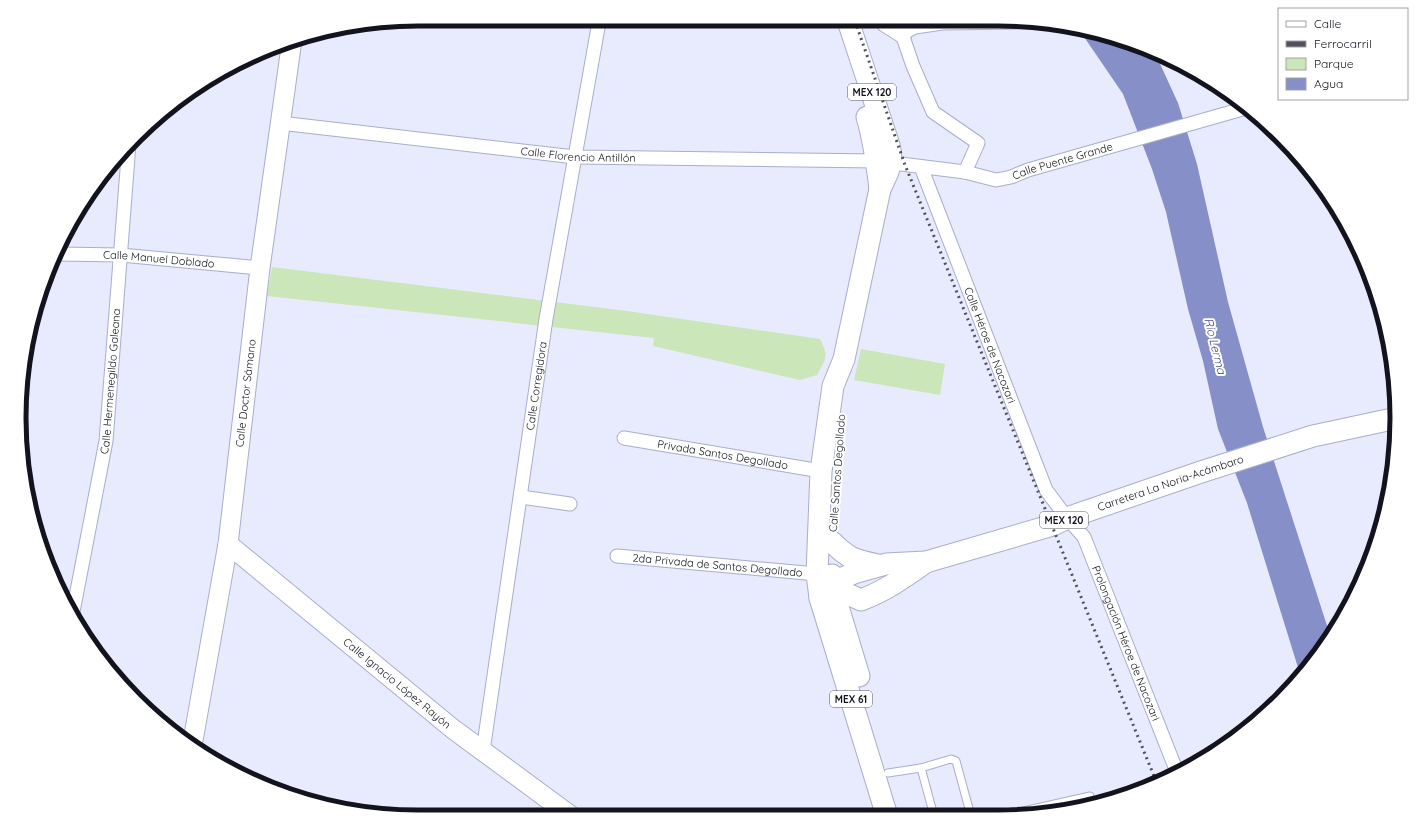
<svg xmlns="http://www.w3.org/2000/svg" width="1416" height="836" font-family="Quicksand,sans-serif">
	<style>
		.green { fill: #cbe6b9 }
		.water { fill: #868fc7 }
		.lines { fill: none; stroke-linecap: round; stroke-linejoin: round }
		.lane-casing { stroke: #a8aeca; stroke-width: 9 }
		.street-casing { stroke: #a8aeca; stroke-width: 15 }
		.secondary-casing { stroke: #a8aeca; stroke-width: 21 }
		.primary-casing { stroke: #a8aeca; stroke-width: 23 }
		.lane { stroke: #fff; stroke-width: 7 }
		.street { stroke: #fff; stroke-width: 13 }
		.secondary { stroke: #fff; stroke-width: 19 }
		.primary { stroke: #fff; stroke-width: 21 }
		.rail { stroke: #50515d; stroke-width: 3; stroke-dasharray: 2 4; stroke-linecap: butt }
		.labels { text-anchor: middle; stroke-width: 4; stroke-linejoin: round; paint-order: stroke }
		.shield { fill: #fff; stroke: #595a61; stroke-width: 1 }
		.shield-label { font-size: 10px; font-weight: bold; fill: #12131d }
		.street-label { font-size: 11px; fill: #12131d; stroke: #fff }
		.water-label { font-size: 12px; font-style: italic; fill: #44498f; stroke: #fff }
		.rim { fill: none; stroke: #12131d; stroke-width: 5 }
	</style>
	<rect width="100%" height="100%" fill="#e8ebfd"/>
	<g class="green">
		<path d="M 272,267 L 627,311 L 820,339 C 829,356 826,359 817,375 L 800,380 L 653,346 L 654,338 L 267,296 Z"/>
		<polygon points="861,349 945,364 940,395 854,380"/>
	</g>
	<polygon class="water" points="1080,31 1126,40 1156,55 1178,103 1197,164 1228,302 1263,427 1331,638 1300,674 1247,503 1218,429 1203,361 1188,309 1166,212 1152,169 1123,94"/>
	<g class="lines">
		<defs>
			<g id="lane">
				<polyline points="921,768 934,816"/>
				<polyline points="888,773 921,768 951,759 956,761 971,816"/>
				<polyline points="1001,816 1090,796"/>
			</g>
			<g id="street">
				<polyline points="880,20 884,25 903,37 913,66 933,112 978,143 965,172"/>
				<polyline points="903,37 907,31 915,27 942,23 1016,22"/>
				<path id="s1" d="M 280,123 L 575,157 L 877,161 L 965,172 L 996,180 L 1011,177 L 1028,170 L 1246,108"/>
				<path id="s2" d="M 921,167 L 1046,490 L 1067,518 L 1084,537 L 1177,772"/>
				<path id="s3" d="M 58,254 L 121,255 L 260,268"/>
				<path id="s4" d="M 624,438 L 821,471"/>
				<polyline points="521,497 570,504"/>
				<path id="s5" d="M 617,556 L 817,574"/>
				<path id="s6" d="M 72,617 L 106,441 L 129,144"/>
				<path id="s7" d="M 483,751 L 546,319 L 599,22"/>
			</g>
			<g id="secondary">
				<path id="s8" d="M 228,544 L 453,729 L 571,816"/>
				<path id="s9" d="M 192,746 L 228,544 L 260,268 L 292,40"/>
			</g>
			<g id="primary">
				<path d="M 848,21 L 889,145 C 894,164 888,172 880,189 L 844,359 L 833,386 L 821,471 L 817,574 L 820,598 L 828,624 L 887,816"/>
				<path d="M 867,117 C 874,140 877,164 880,189"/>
				<path d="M 832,542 C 849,559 854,560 878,565"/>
				<polyline points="832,575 832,587 859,676"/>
				<path d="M 825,584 L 861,600 C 885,591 905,577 926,562"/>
				<path id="s10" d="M 820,598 L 845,577 L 854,573 L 886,564 L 926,562 L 1053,525 L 1067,518 L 1201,472 L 1313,436 L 1397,418"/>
			</g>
		</defs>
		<use href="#lane" class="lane-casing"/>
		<use href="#street" class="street-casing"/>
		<use href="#secondary" class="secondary-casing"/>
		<use href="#primary" class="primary-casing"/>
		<use href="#lane" class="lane"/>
		<use href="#street" class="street"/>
		<use href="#secondary" class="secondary"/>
		<use href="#primary" class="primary"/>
		<polyline class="rail" points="855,21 905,165 1156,781"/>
	</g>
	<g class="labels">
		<g class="shield">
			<rect x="848" y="84" width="48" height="16" rx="3"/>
			<rect x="1040" y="512" width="48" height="16" rx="3"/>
			<rect x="830" y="691" width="42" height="16" rx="3"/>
		</g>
		<g class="shield-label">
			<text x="872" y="96">MEX 120</text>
			<text x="1064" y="524">MEX 120</text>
			<text x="851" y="703">MEX 61</text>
		</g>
		<g class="street-label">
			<text dy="4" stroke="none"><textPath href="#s1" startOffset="300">Calle Florencio Antillón</textPath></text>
			<text dy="4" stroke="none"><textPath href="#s1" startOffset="789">Calle Puente Grande</textPath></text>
			<text dy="4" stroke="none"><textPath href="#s3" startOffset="101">Calle Manuel Doblado</textPath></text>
			<text dy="4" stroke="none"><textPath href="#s2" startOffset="191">Calle Héroe de Nacozari</textPath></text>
			<text dy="4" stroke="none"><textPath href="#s6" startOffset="239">Calle Hermenegildo Galeana</textPath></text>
			<text dy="4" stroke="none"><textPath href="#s7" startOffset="369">Calle Corregidora</textPath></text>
			<text dy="4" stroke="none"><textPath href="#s9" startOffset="357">Calle Doctor Sámano</textPath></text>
			<text dy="4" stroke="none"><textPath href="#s4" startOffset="100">Privada Santos Degollado</textPath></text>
			<text transform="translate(837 473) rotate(-86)" y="4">Calle Santos Degollado</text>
			<text dy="4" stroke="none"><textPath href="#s10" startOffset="373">Carretera La Noria-Acámbaro</textPath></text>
			<text dy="4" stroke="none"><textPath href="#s5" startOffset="101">2da Privada de Santos Degollado</textPath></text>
			<text dy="4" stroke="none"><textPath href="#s2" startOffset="521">Prolongación Héroe de Nacozari</textPath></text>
			<text dy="4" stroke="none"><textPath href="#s8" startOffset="219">Calle Ignacio López Rayón</textPath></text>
		</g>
		<g class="water-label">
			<text transform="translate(1215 346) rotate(76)" y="4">Río Lerma</text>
		</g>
	</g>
	<path d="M0 0H1416V836H0ZM418 26H998A392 392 0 0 1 1390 418V418A392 392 0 0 1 998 810H418A392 392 0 0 1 26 418V418A392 392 0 0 1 418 26Z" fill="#fff" fill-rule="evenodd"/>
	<path class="rim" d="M418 26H998A392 392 0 0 1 1390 418V418A392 392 0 0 1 998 810H418A392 392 0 0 1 26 418V418A392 392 0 0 1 418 26Z"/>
	<rect x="1278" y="8" width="130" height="92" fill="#ffffff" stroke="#a0a1a5"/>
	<rect x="1286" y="21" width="20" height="6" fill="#ffffff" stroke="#a0a1a5"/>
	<text x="1314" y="28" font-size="12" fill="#12131d">Calle</text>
	<rect x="1286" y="41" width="20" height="6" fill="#50515d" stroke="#a0a1a5"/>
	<text x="1314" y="48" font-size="12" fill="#12131d">Ferrocarril</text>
	<rect x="1286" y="58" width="20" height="12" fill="#cbe6b9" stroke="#a0a1a5"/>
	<text x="1314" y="68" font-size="12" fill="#12131d">Parque</text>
	<rect x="1286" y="78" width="20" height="12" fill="#868fc7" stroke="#a0a1a5"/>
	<text x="1314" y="88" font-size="12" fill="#12131d">Agua</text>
</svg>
